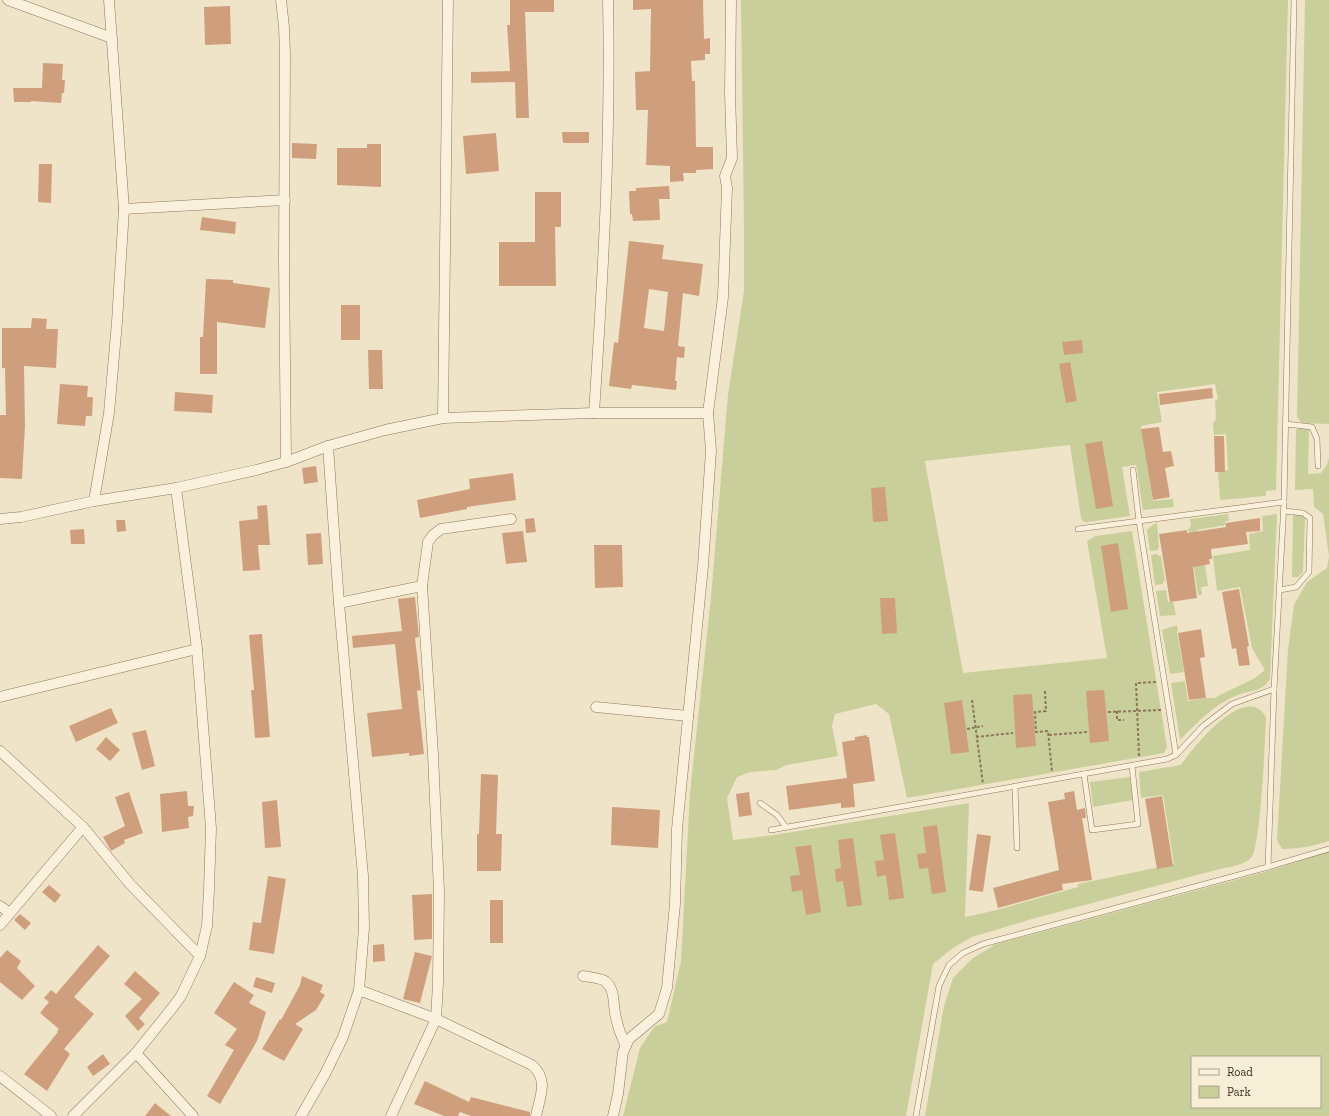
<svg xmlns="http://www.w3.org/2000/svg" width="1329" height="1116" font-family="'Zilla Slab',serif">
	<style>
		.green { fill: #c9cf9b; fill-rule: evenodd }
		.building { fill: #cf9f7d; fill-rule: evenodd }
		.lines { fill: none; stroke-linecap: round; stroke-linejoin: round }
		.service-casing { stroke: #8d765c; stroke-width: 6 }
		.minor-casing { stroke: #8d765c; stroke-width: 11 }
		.path { stroke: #8d765c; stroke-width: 2; stroke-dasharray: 3 2; stroke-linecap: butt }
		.service { stroke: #faf1dc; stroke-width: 5 }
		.minor { stroke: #faf1dc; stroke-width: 10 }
	</style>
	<rect width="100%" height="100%" fill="#f0e4c8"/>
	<g class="green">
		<path d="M 741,0 L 1288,0 L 1276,490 L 1266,491 L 1266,496 L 1220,500 L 1218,471 L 1228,470 L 1226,434 L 1214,435 L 1213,423 L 1216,419 L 1215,400 L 1218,399 L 1215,384 L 1157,392 L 1162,422 L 1141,426 L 1153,501 L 1173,499 L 1174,507 L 1143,510 L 1136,465 L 1122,467 L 1130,516 L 1088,522 L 1084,522 L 1081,518 L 1070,445 L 925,461 L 963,673 L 1107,658 L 1087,541 L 1095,536 L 1132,531 L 1167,747 L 1164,753 L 907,798 L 889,714 L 876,704 L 835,714 L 832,726 L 838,756 L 787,765 L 776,770 L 751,772 L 737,777 L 727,798 L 733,840 L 774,835 L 969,803 L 965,917 L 997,910 L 1078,887 L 1078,884 L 1174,864 L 1163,795 L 1141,798 L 1139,772 L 1181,765 C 1193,747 1246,681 1266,717 C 1265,738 1261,848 1251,858 C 1244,865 1230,867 1220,869 L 1032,919 L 972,937 L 953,948 L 933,964 L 906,1116 L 623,1116 L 640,1048 L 654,1027 L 667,1022 L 681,961 L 690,793 L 711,597 L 728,394 L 744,291 L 744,231 Z"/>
		<polygon points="1305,0 1329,0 1329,424 1302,423 1297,417"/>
		<path d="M 1300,428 L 1306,428 L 1309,430 L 1308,474 L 1321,473 L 1327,465 L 1329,458 L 1329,841 C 1313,846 1299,849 1282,849 L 1277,840 L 1288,649 L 1294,605 L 1307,582 L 1327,568 L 1329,556 L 1323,514 L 1314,507 L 1313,489 L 1295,490 L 1296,430 Z"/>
		<polygon points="1228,514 1229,521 1225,521 1226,525 1197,530 1202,565 1205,565 1208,586 1201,587 1202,595 1198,595 1188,528 1191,527 1190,519"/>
		<path d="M 1277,514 L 1270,678 C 1264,692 1250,690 1238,695 C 1214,704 1198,722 1180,740 L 1171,683 L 1185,681 L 1188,701 L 1208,698 L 1214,698 L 1255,678 L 1265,670 L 1252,648 L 1240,587 L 1217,591 L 1213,556 L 1250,550 L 1249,534 L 1263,531 L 1262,516 Z"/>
		<polygon points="1298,514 1304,517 1305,520 1303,572 1298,577 1292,577 1293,515"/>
		<polygon points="1157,523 1159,547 1158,548 1158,550 1150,551 1147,530 1154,524"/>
		<polygon points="1158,554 1158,556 1161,556 1165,581 1163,582 1163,584 1155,585 1151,555"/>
		<polygon points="1166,590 1168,602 1173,602 1176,615 1160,616 1156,591"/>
		<polygon points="1177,625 1178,631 1177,632 1184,672 1170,674 1162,630"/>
		<polygon points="1130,777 1133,800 1093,807 1090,782"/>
		<path d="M 1329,852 L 1329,1116 L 925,1116 L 944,1006 L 953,978 L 973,958 L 996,944 L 1261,873 ZM 1192,1057 L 1320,1057 L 1320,1107 L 1192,1107 Z"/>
	</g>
	<g class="building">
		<polygon points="510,0 554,0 554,12 525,12 529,118 516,118 515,82 471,83 471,72 510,71 507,25 510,25"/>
		<polygon points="633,0 703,0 704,39 710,38 710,54 705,54 705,60 691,61 692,81 695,81 696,147 713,147 713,169 696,170 696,173 683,173 684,181 670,182 670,166 646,165 648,110 636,110 635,72 650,71 651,9 633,10"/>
		<polygon points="230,6 231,44 205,45 204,7"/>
		<polygon points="43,63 63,64 62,80 65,80 64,93 62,93 61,103 31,101 31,102 14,102 13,88 42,88"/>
		<polygon points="562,132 589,132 589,143 563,143"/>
		<polygon points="496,133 499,171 466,174 463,136"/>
		<polygon points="292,143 317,144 316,159 292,158"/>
		<polygon points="367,144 381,144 381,187 337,185 337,148 367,148"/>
		<polygon points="39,164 52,164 51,203 38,202"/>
		<polygon points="669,186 670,199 659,199 660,220 633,221 632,214 630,214 629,191 636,191 636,188"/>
		<polygon points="535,192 561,192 561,227 555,227 556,286 499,286 499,242 535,242"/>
		<polygon points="202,217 236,222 235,234 200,230"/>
		<path d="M 629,241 L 664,245 L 662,259 L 703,264 L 699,296 L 683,293 L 678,346 L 685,347 L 684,358 L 677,357 L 675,381 L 677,381 L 676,390 L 632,385 L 631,389 L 609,386 L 614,342 L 618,343 ZM 649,289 L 668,292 L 664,331 L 644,328 Z"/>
		<polygon points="206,279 233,280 233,283 270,288 265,328 217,322 217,374 200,374 200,337 203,337"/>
		<rect x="341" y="305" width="19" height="35"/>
		<polygon points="32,318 47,319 46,329 58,329 56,368 24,366 25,426 22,479 0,478 0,415 6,415 5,368 2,368 2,328 31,328"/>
		<polygon points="1082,340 1083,353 1064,355 1062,342"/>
		<polygon points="368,350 382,350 383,389 369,389"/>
		<polygon points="1070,362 1077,401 1066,403 1059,364"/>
		<polygon points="60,384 88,386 87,397 93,397 92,416 86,416 85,426 57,424"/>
		<polygon points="1212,388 1213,398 1160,405 1159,394"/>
		<polygon points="175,392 213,395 212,413 174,411"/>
		<polygon points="1159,427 1163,452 1171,451 1174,466 1165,468 1170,497 1153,500 1141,429"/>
		<polygon points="1214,436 1224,436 1225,472 1215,472"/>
		<polygon points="1102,441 1113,506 1096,509 1085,444"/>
		<polygon points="316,466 318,482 304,484 302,468"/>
		<polygon points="513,473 516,500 467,507 467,509 420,518 417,500 470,489 469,479"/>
		<polygon points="885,487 888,521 873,522 871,488"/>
		<polygon points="267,505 270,545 258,545 260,570 243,571 239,521 258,519 257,506"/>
		<polygon points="534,518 536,532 526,533 525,519"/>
		<polygon points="1260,518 1260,531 1246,532 1248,544 1211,549 1212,559 1209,559 1210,564 1193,567 1197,598 1170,602 1159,534 1187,530 1187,533 1226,527 1226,523"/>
		<polygon points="116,520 125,520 126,531 117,532"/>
		<polygon points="84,529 85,544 71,544 70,530"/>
		<polygon points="523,531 527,562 506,564 502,533"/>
		<polygon points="321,533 323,564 308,565 306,534"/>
		<polygon points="1118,543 1128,609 1111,612 1101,546"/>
		<polygon points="594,545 622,545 623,587 595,588"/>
		<polygon points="1239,589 1249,646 1247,647 1250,665 1239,666 1236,648 1232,649 1222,592"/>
		<polygon points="415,597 419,637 415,638 421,690 417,691 424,754 409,756 409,753 372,757 367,713 402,709 395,644 353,648 352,636 402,631 398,599"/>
		<polygon points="880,598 895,598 897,633 882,634"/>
		<polygon points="1201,629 1205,657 1200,658 1206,698 1189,700 1178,633"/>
		<polygon points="262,634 270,737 255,738 251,690 254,690 249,635"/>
		<polygon points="1104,690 1109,741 1090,743 1086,691"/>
		<polygon points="1032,694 1036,746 1016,748 1013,695"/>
		<polygon points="962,700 969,752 951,754 944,703"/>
		<polygon points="111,708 118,723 76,742 69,726"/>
		<polygon points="146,730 155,766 142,770 132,733"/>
		<polygon points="867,735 867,737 869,737 875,781 853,784 855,807 841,808 841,803 789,810 786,786 847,778 842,742 855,740 855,737"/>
		<polygon points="106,737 120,750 110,761 96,749"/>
		<polygon points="481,774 498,775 496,834 502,834 501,871 477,871 477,834 479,834"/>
		<polygon points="187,791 188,806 194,806 193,816 188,817 189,828 162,832 160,794"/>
		<polygon points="1074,791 1077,810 1085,808 1086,818 1082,818 1092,880 1062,884 1063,890 998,908 993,888 1059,870 1048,802 1065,799 1064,793"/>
		<polygon points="129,792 143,833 124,840 125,843 111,851 103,837 125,826 115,797"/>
		<polygon points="749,792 752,815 739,817 736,794"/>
		<polygon points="1162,796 1173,866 1157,869 1145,799"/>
		<polygon points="277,800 281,847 265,848 262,802"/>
		<polygon points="612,807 660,810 658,848 611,845"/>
		<polygon points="937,825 946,892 932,894 928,868 919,869 917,854 926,853 923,827"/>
		<polygon points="895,833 904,898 889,900 886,875 877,877 875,861 884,860 880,835"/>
		<polygon points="977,834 991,836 983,892 969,890"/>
		<polygon points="853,838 862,905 847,907 843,881 836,882 835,869 841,868 838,840"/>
		<polygon points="811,845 821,912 806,915 802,890 792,892 790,876 800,875 795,847"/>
		<polygon points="268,876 286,879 274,954 249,950 253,922 261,923"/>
		<polygon points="49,885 61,895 55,903 42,892"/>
		<polygon points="432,894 432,939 414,940 412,895"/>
		<rect x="490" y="900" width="13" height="43"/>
		<polygon points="20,914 31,923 25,930 14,920"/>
		<polygon points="384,944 385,961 373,962 373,945"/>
		<polygon points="98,945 110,956 74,997 94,1014 64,1049 70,1054 47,1091 24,1074 58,1032 57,1031 59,1029 40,1013 49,1002 44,998 51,990 56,994"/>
		<polygon points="7,950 21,961 17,968 35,986 22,1000 0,982 0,958"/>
		<polygon points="415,952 432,956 420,1003 403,999"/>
		<polygon points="135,971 160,993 139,1018 145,1024 138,1031 125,1016 142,999 124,984"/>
		<polygon points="302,976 323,985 320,992 325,995 316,1010 295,1024 303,1029 284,1061 262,1049 280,1019 281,1020 300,985"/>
		<polygon points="256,977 275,983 272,993 253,987"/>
		<polygon points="234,982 254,995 249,1003 266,1012 257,1041 220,1104 207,1096 234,1050 225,1045 237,1029 214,1013"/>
		<polygon points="103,1054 110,1064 93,1076 87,1067"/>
		<polygon points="425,1081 469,1102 471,1097 530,1112 530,1116 471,1116 460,1112 458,1116 444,1116 414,1104"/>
		<polygon points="155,1103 171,1116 145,1116"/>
	</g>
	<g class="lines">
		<defs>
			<g id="service">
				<polyline points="1286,424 1312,427 1317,439 1318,466"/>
				<polyline points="1133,470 1139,521 1176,755"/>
				<polyline points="1078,529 1284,502"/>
				<polyline points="1280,590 1296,587 1309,572 1310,518 1303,513 1284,511"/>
				<polyline points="1084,774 1092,830 1138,824 1132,766"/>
				<polyline points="1015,786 1017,848"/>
				<polyline points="760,803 777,815 786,827"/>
				<polyline points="771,830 1167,759 1176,755 1203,726 1232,704 1274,689"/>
				<polyline points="1268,867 1329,849"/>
				<polyline points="916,1116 939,986 949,965 963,953 983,944 1268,867 1274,689 1284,502 1294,0"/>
			</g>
			<g id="minor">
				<polyline points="8,0 112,38"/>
				<polyline points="281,0 284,27 285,55 284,261 286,462"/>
				<polyline points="124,209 285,200"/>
				<path d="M 594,413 C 603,276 611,138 608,0"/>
				<polyline points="443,418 448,0"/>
				<polyline points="94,501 109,413 117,322 124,209 109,0"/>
				<polyline points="0,519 21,517 94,501 176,488 256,470 286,462 328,446 385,430 443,418 594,413 708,413"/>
				<polyline points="339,603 422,586"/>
				<polyline points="0,697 197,649"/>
				<polyline points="596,707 688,716"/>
				<polyline points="0,751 83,827 130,884 200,956"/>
				<polyline points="0,906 10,913"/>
				<polyline points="0,925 83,827"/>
				<path d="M 583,976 C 590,977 600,978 605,981 C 615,989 613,1002 615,1013 C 617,1025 621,1036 626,1046"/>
				<path d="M 359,990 L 436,1019 L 532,1065 C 549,1080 540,1096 536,1116"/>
				<polyline points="136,1053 193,1116"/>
				<polyline points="0,1076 51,1116"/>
				<polyline points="73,1116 136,1053 173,1007 181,996 200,956 207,926 209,890 211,828 197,649 176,488"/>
				<polyline points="301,1116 325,1074 343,1037 359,990 364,928 363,876 339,603 328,446"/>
				<polyline points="391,1116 436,1019 438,983 439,891 433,754 422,586 428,542 433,535 441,529 511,519"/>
				<polyline points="613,1116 618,1094 623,1052 629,1039 659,1014 667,988 675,904 677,829 703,566 711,451 708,413 723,297 727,188 725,176 732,158 730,93 731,0"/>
			</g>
		</defs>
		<use href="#service" class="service-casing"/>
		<use href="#minor" class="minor-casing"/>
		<g class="path">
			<polyline points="1045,691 1046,711 1035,712 1036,732 1048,731 1052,772"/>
			<polyline points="972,700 983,784"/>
			<polyline points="1117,711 1117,720 1124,720"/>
			<polyline points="1108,712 1161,710"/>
			<polyline points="967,729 983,726"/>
			<polyline points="1049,735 1087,732"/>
			<polyline points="976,737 1013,733"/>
			<polyline points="1139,756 1136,683 1157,682"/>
		</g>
		<use href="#service" class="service"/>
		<use href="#minor" class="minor"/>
	</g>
	<rect x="1191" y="1056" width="130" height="52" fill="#f7eed8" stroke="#ada18e"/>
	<rect x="1199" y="1069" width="20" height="6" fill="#faf1dc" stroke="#ada18e"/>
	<text x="1227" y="1076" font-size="12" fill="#3d2e20">Road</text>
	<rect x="1199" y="1086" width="20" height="12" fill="#c9cf9b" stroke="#ada18e"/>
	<text x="1227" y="1096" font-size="12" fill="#3d2e20">Park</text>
</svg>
